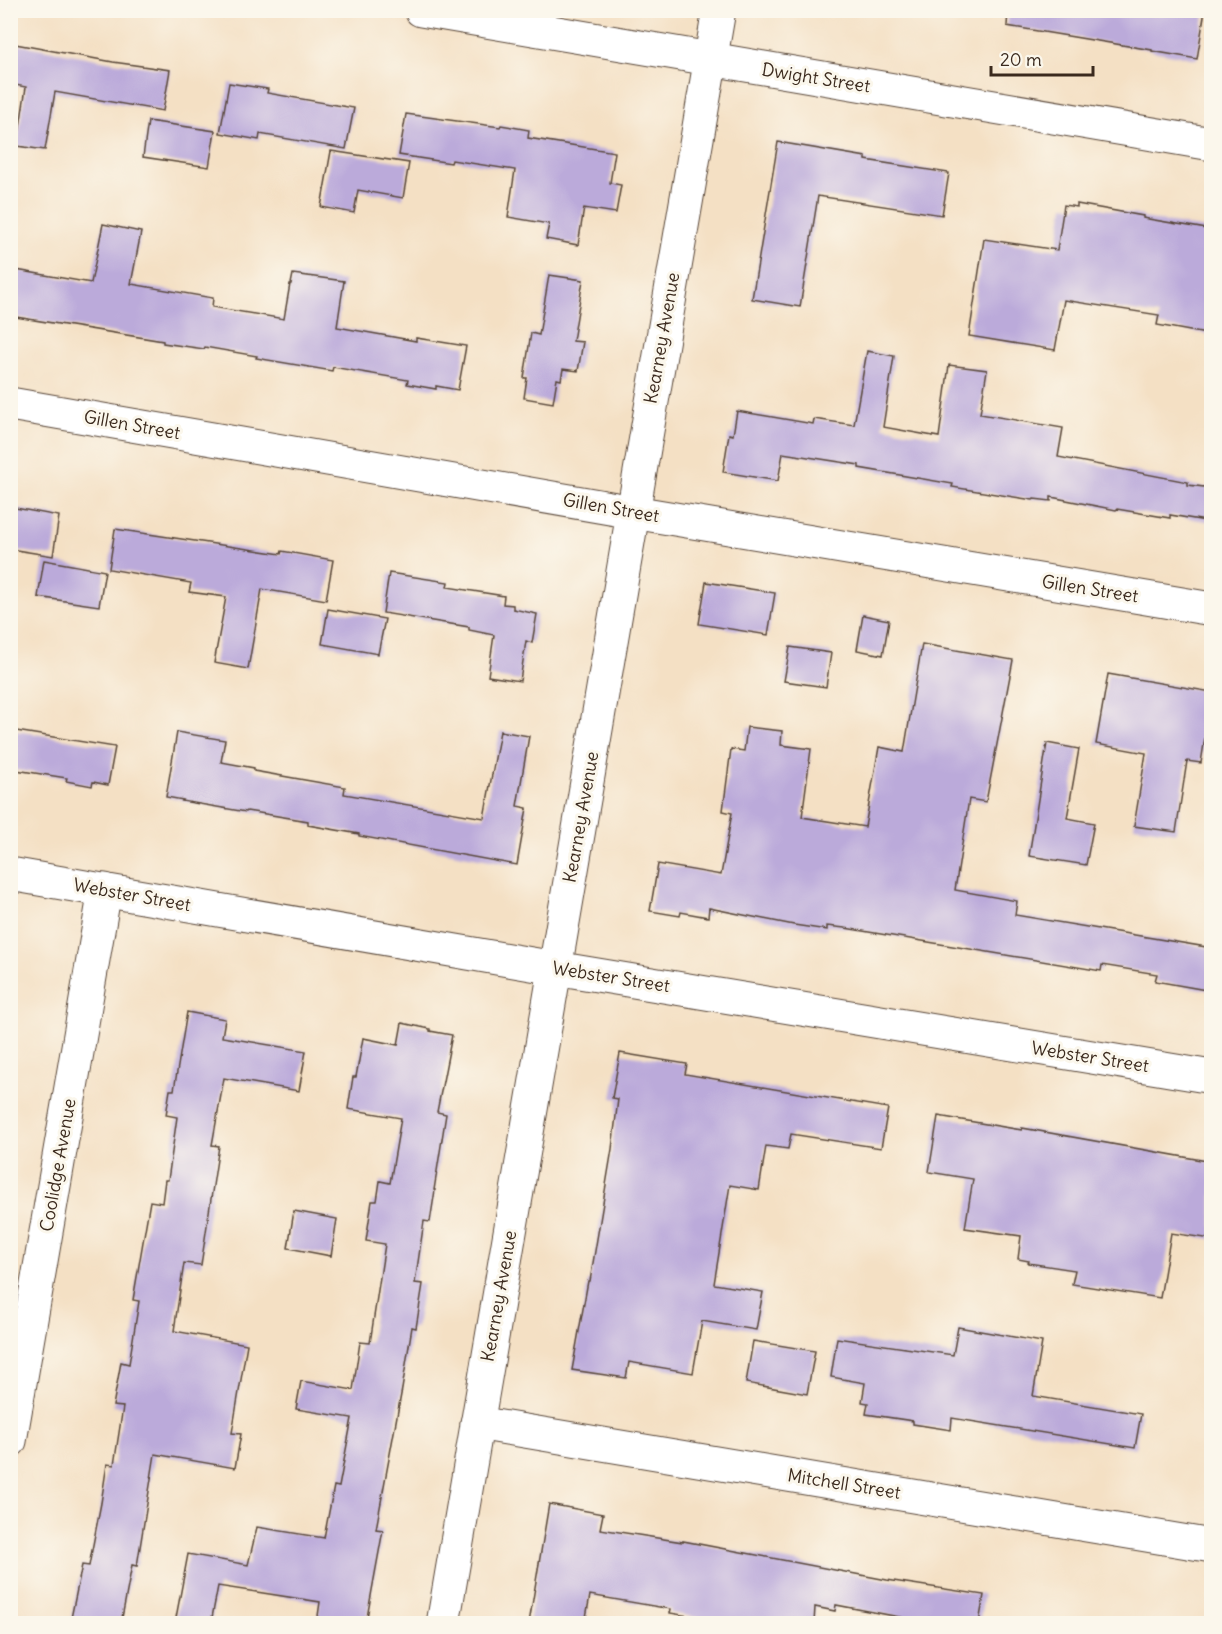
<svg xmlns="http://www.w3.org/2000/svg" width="1222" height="1634" font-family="Delius,sans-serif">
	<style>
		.building { fill: #bbaada }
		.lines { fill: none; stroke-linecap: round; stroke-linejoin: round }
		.minor-casing { stroke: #574537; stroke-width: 35 }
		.minor { stroke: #fff; stroke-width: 33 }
		.labels { text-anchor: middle; stroke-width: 6; stroke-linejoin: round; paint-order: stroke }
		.street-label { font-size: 18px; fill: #3b2a1e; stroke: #fbf7ec }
	</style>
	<rect width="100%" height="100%" fill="#fbf7ec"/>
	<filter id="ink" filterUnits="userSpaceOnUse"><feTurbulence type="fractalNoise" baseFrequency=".0167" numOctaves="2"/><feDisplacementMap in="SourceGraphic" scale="12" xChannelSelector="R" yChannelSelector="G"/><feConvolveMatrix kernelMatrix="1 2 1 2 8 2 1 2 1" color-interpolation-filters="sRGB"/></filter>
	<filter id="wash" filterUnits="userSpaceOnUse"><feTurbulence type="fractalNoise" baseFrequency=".008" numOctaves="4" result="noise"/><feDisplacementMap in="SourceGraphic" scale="24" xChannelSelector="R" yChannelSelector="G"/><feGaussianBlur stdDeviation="1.35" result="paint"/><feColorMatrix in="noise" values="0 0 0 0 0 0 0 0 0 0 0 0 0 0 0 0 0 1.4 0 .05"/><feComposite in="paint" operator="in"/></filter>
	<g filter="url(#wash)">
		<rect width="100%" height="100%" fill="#f4e0c4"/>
		<g id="blocks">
			<g class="building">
				<polygon points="1008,10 1205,10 1197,59 1152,51 1152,50 1007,26"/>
				<polygon points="10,43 113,62 170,70 163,111 55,92 45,150 17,146 26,87 10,84"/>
				<polygon points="229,83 268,89 267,93 354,108 346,149 260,134 259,140 220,133"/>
				<polygon points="406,114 500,127 501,125 529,130 528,138 615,152 610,183 621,185 616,213 584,208 578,245 546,239 549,224 508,217 515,170 452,160 451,163 399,155"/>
				<polygon points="148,121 215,131 209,167 143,157"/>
				<polygon points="778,142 866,157 866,160 949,173 942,215 818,196 800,307 752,299"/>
				<polygon points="331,151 409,163 403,198 358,190 354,213 321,207"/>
				<polygon points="1077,204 1143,216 1143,218 1212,230 1212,335 1157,325 1159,315 1064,300 1055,350 969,336 984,239 1057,250 1064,205 1077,207"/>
				<polygon points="103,224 141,232 131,284 213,298 212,307 284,319 290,284 291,284 293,274 344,281 337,327 416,341 416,338 466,346 458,390 436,386 436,389 407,384 408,380 333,367 332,371 256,358 257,356 205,347 204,349 163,343 163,341 10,316 10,269 91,283"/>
				<polygon points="549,275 583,280 573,341 583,342 578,371 563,369 561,380 557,379 553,403 524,398 527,378 524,378 531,333 539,335"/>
				<polygon points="867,351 894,356 883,427 939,437 949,365 987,370 980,414 1063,428 1058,457 1188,482 1188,485 1212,488 1212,522 1170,515 1170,518 1117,509 1116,510 1051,497 1051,501 1034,499 1033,500 952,487 953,484 859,468 859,465 783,453 778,481 723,472 729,434 733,435 737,411 813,424 814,419 854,425"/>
				<polygon points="10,507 59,516 53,556 10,549"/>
				<polygon points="115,529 281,554 282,551 333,560 326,600 262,589 248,669 214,663 226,597 189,592 191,583 109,569"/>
				<polygon points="44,560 105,571 99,606 38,597"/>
				<polygon points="389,573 448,582 447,587 504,596 503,604 513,605 513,609 537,614 532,643 526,641 520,681 488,676 494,635 469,630 469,627 383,613"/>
				<polygon points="706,582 775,593 768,635 699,624"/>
				<polygon points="328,609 385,619 378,654 322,644"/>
				<polygon points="863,615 889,620 883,655 857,650"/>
				<polygon points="922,644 1013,660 986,802 969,799 955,890 1017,901 1015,915 1212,948 1212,991 1155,981 1157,974 1102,965 1101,971 845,928 827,926 827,930 794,925 709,908 708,917 681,912 680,916 650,911 658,864 721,875 732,813 723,811 731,749 744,751 747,727 782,731 781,745 811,749 802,817 865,827 879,747 904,752"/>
				<polygon points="790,647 831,653 826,687 784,681"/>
				<polygon points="1108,674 1212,692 1201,763 1187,761 1176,832 1134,826 1146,753 1096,744"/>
				<polygon points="10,730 115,747 108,785 93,782 92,786 66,781 67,778 10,769"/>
				<polygon points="500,731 529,736 517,806 527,808 517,865 359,836 359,834 308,825 308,821 247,811 246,812 182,801 183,800 166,797 177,732 225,740 221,762 254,768 254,771 345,787 344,794 484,818"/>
				<polygon points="1047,743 1079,749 1067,818 1094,823 1086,865 1029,856"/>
				<polygon points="187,1012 225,1019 222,1037 306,1051 299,1091 224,1078 212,1145 219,1146 201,1265 184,1263 174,1331 247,1344 232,1433 241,1434 235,1468 155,1454 137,1566 132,1565 121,1623 70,1623 82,1565 89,1566 101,1503 107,1464 114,1465 123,1407 113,1406 121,1362 129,1364 139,1301 133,1300 150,1201 162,1203 165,1180 168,1180 177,1117 166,1115 170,1090 174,1090"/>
				<polygon points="402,1023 430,1029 430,1031 452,1035 437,1112 446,1114 434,1190 435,1190 430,1222 424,1221 415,1283 423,1284 416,1328 412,1327 402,1389 376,1529 383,1530 366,1623 317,1623 320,1602 218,1586 211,1623 175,1623 188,1554 248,1565 257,1527 324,1538 334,1486 339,1487 352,1418 296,1409 301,1381 353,1390 360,1342 370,1343 385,1244 366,1241 372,1201 377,1201 380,1181 390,1183 401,1118 348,1109 353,1077 356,1077 363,1038 398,1045"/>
				<polygon points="620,1053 687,1064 685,1074 888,1108 881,1148 791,1134 788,1149 766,1146 759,1190 730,1185 714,1284 763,1292 756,1330 702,1321 693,1373 629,1362 626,1378 572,1370 588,1281 590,1281 612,1149 618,1099 612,1098"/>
				<polygon points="938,1116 1022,1130 1022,1128 1212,1162 1212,1239 1171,1233 1160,1298 1072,1284 1075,1270 1028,1263 1029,1261 1018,1259 1021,1236 965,1228 973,1179 929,1172"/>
				<polygon points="294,1211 337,1219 331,1256 288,1248"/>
				<polygon points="958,1327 1042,1342 1033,1396 1141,1414 1135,1448 952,1418 951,1430 913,1424 913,1421 866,1414 868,1403 862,1402 865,1383 831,1377 837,1338 953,1355"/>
				<polygon points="753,1341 815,1351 807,1394 746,1383"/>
				<polygon points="549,1504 603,1514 600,1529 683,1542 683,1541 887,1580 984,1595 979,1623 931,1623 836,1605 835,1611 815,1607 814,1623 706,1623 707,1619 670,1613 671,1609 590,1595 585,1623 529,1623"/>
			</g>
		</g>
	</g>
	<g filter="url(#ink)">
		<use href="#blocks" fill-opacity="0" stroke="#574537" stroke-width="1.5"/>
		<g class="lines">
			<defs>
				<g id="minor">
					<polyline points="421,10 1212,144"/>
					<polyline points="10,404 633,512 1212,609"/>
					<polyline points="10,874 555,968 1212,1077"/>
					<polyline points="477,1423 1212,1546"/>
					<polyline points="10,1441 105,890"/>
					<polyline points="443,1624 719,10"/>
				</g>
			</defs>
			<use href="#minor" class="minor-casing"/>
			<use href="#minor" class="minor"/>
		</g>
	</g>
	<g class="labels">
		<g class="street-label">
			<text transform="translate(816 78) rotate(9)" y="6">Dwight Street</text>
			<text transform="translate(662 338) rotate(-80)" y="6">Kearney Avenue</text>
			<text transform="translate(132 425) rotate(10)" y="6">Gillen Street</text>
			<text transform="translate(611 508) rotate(10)" y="6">Gillen Street</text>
			<text transform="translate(1090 589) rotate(9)" y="6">Gillen Street</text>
			<text transform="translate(581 817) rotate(-80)" y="6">Kearney Avenue</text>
			<text transform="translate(132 895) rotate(10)" y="6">Webster Street</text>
			<text transform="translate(611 977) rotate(9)" y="6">Webster Street</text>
			<text transform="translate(1090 1057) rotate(9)" y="6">Webster Street</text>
			<text transform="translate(58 1165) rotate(-80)" y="6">Coolidge Avenue</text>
			<text transform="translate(499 1296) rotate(-80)" y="6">Kearney Avenue</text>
			<text transform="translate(844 1484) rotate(9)" y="6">Mitchell Street</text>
		</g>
	</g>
	<rect width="1222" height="1634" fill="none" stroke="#fbf7ec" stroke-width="36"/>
	<path d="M991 66v9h102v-9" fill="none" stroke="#3b2a1e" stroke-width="3"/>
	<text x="1000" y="66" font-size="18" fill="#3b2a1e" stroke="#fbf7ec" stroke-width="4.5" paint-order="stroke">20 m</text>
</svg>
